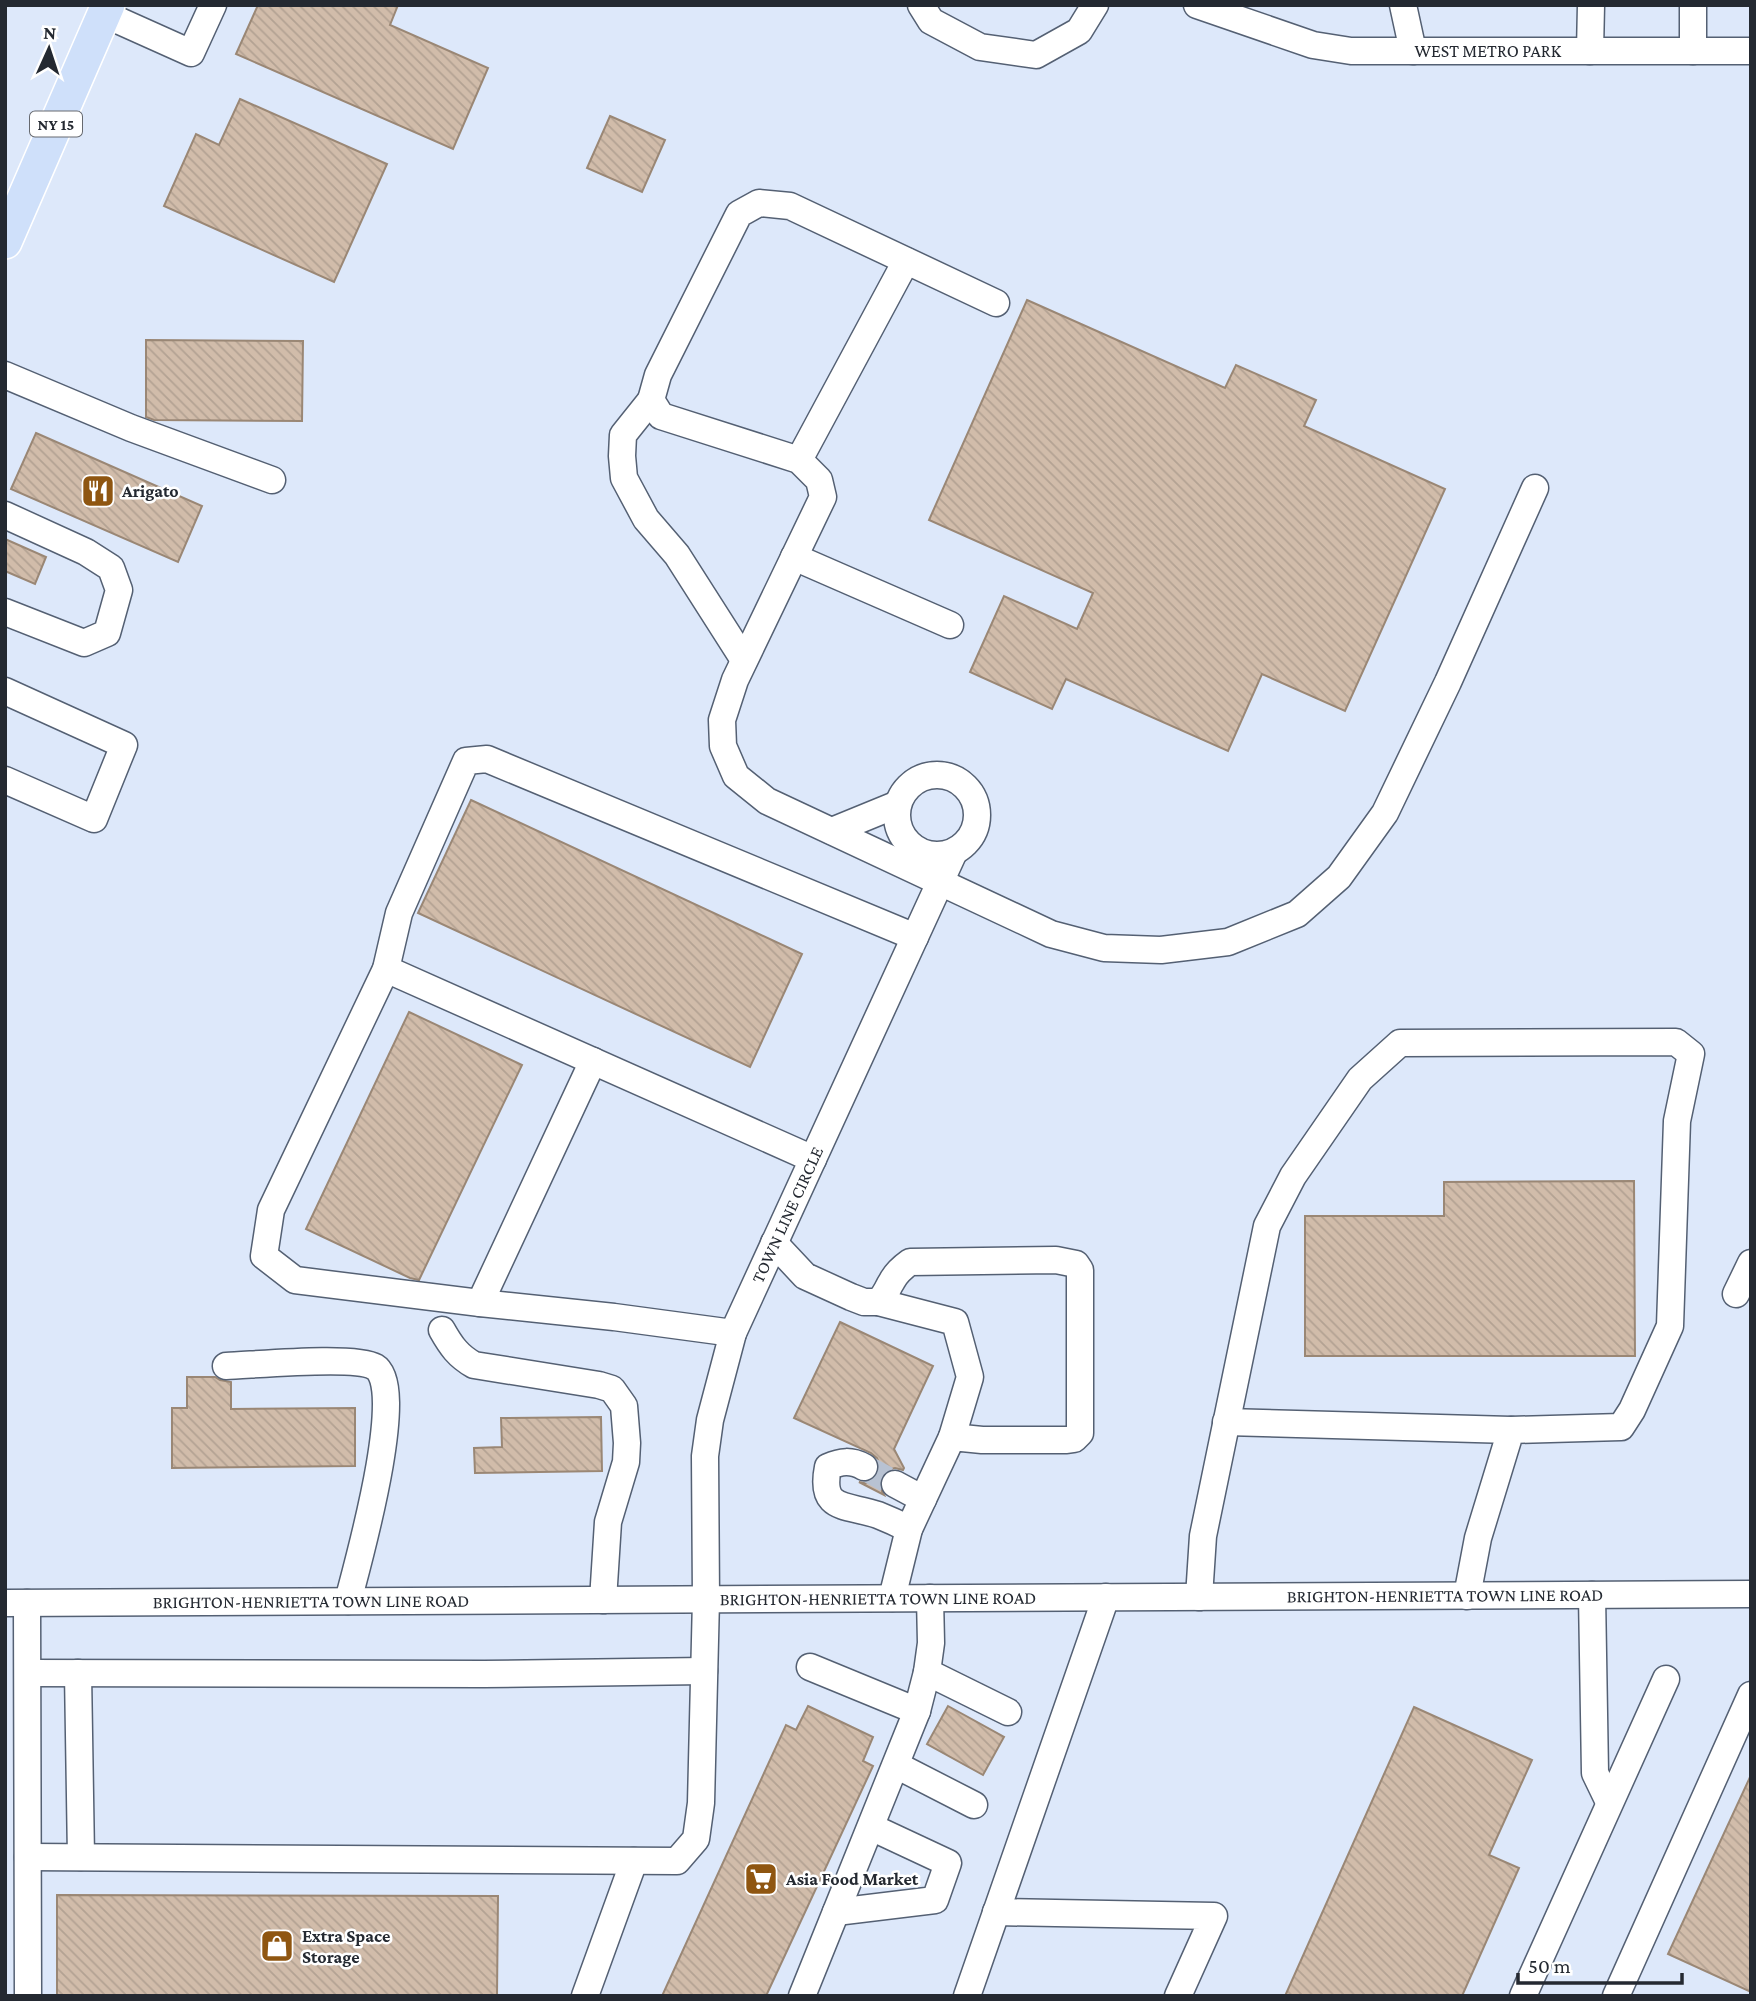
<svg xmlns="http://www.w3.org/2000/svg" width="1756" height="2001" font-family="'Crimson Pro',serif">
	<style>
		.building { fill: url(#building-back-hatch); stroke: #9a8775; stroke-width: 2 }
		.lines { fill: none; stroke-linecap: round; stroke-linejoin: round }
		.minor-tunnel { stroke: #b8c2d2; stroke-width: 26; stroke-dasharray: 26 13; stroke-linecap: butt }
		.minor-casing { stroke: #546073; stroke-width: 29 }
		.major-casing { stroke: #fff; stroke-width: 36 }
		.minor { stroke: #fff; stroke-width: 26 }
		.major { stroke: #cfe0fa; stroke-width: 33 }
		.labels { text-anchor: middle; stroke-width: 5; stroke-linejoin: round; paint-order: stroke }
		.shield { fill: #fff; stroke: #66696f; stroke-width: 2 }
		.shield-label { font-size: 16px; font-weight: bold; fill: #242931 }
		.street-label { font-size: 18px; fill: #242931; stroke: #fff }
		.poi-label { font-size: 18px; font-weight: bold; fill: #242931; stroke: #fff; text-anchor: start }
	</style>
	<defs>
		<pattern id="building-back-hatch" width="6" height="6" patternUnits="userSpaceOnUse" patternTransform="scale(1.75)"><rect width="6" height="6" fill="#d1bcaa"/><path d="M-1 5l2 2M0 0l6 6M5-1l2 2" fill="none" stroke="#b3a293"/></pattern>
	</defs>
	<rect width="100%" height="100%" fill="#dde8fa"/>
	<g class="building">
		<polygon points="258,5 398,5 390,25 488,68 453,149 236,54"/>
		<polygon points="240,99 387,164 334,282 164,206 196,134 219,145"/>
		<polygon points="610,116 665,140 642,192 587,168"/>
		<polygon points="1027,300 1225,388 1236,365 1316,400 1304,426 1445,489 1345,711 1262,674 1228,751 1066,679 1052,709 970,672 1004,596 1077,629 1093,593 929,520"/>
		<polygon points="146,340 303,341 302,421 154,420 146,417"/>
		<polygon points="36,433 202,506 178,562 11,489"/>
		<polygon points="5,539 46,557 35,584 5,571"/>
		<polygon points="471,800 802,954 750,1067 418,913"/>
		<polygon points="409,1012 522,1065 419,1280 410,1278 306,1229"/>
		<polygon points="1634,1181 1635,1356 1305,1356 1305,1216 1444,1216 1444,1182"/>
		<polygon points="840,1322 933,1366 894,1449 904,1468 903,1470 895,1468 887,1470 881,1477 879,1485 884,1495 859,1482 866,1483 872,1480 878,1473 880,1465 877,1458 871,1453 794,1418"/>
		<polygon points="187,1377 215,1377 220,1380 231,1382 231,1409 355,1408 355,1466 172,1468 172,1408 187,1408"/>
		<polygon points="601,1417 602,1471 475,1473 474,1448 502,1447 501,1418"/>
		<polygon points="808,1706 873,1737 863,1761 873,1766 766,1996 662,1996 786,1725 796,1730"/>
		<polygon points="948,1706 1004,1737 983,1775 927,1744"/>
		<polygon points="1414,1707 1532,1760 1489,1855 1519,1868 1462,1996 1285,1996"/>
		<polygon points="1751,1775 1751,1992 1668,1954"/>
		<polygon points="57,1895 498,1896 497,1996 57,1996"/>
	</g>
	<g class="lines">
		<polyline class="minor-tunnel" points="864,1467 895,1484"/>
		<defs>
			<g id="minor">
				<polyline points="921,5 931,21 980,47 1036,55 1079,31 1095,5"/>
				<path id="s1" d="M 1197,5 L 1313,45 L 1351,51 L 1751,51"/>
				<polyline points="1403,5 1413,51"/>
				<polyline points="104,14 191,53 213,5"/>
				<polyline points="1590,51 1591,5"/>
				<polyline points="1693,51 1693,5"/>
				<polyline points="996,303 790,206 759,203 739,214 658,375 651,400 661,416 799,460 819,480 823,497 735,680 722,720 723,746 736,776 767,801 1051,934 1104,948 1161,950 1228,942 1297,914 1339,877 1385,813 1448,682 1535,488"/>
				<polyline points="5,375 131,428 272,480"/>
				<polyline points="651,400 623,435 622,456 624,478 646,519 677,555 744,660"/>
				<polyline points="799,460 906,261"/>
				<polyline points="5,515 86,552 111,568 119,590 107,633 84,643 5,612"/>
				<polyline points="794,557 950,625"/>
				<polyline points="5,691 124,745 94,819 5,780"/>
				<circle cx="937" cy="815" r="40"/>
				<polyline points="832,831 898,804"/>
				<polyline points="386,969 813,1159"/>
				<path d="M 774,1243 L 805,1276 L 851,1297 L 864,1302 L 878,1302 C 887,1294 886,1290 892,1281 C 896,1273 903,1267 910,1262 L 1056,1260 L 1076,1264 L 1080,1270 L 1080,1433 L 1074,1439 L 1067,1440 L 982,1440 L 952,1437 L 909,1529 L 892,1598"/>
				<polyline points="1736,1294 1751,1263"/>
				<polyline points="878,1302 955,1322 970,1377 952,1437"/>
				<polyline points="480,1303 593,1061"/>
				<path d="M 442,1330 C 451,1346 458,1356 474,1365 L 599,1385 L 612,1389 L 624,1406 L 627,1443 L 626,1462 L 608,1522 L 603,1600"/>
				<polyline points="733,1333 614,1317 480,1303 295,1280 264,1256 271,1210 386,969 399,913 466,761 487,759 915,937"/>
				<path d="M 226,1366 C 254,1365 355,1355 375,1367 C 408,1387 357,1566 348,1601"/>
				<polyline points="1226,1422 1511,1430"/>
				<path d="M 864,1467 C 851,1460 841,1461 828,1467 C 819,1512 846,1504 878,1515 C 888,1519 899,1524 909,1529"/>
				<polyline points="895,1484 923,1499"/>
				<polyline points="1592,1595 1595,1773 1609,1802"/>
				<polyline points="1199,1597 1203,1536 1267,1226 1293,1176 1360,1079 1400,1043 1676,1042 1691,1054 1677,1121 1670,1326 1632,1410 1621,1427 1511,1430 1478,1538 1467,1596"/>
				<path id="s2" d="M 5,1603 L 1751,1594"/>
				<polyline points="27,1603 28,1996"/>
				<polyline points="810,1667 917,1711"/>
				<polyline points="927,1672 1008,1712"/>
				<polyline points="28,1673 484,1674 704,1671"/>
				<polyline points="78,1673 81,1857"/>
				<polyline points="896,1765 974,1805"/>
				<path id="s3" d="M 28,1857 L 677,1861 L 696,1839 L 701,1803 L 706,1599 L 705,1456 L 710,1420 L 733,1333 L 954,852"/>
				<polyline points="836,1912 935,1900 948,1863 871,1827"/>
				<polyline points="996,1912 1214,1916 1178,1996"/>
				<polyline points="585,1996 634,1861"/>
				<polyline points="802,1996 917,1711 927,1672 931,1643 930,1598"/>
				<polyline points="967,1996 1106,1597"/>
				<polyline points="1523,1996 1666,1679"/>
				<polyline points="1616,1996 1751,1695"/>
			</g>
			<polyline id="major" points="5,242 108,5"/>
		</defs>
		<use href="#minor" class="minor-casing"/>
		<use href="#major" class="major-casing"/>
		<use href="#minor" class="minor"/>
		<use href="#major" class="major"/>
	</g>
	<defs>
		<symbol id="restaurant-square" viewBox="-11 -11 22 22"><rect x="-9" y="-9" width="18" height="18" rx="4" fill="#8f5611" stroke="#fff"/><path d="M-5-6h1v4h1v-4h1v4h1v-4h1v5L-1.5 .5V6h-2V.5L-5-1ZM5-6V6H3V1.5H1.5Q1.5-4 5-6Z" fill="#fff"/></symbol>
		<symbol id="supermarket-square" viewBox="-11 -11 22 22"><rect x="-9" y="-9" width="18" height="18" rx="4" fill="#8f5611" stroke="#fff"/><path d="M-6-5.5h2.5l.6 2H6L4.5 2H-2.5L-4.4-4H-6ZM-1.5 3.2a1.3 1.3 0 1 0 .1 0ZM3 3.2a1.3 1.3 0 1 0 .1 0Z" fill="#fff"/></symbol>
		<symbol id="shop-square" viewBox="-11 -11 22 22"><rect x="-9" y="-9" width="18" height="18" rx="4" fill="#8f5611" stroke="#fff"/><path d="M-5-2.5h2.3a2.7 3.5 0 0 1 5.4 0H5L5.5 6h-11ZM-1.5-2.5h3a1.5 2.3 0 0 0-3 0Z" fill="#fff"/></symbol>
	</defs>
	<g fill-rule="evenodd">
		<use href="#restaurant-square" x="79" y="472" width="38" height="38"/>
		<use href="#supermarket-square" x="742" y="1860" width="38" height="38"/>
		<use href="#shop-square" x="258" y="1927" width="38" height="38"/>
	</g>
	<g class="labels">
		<rect class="shield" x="30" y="111.5" width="52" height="25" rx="5"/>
		<g class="shield-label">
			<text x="56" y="130">NY 15</text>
		</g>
		<g class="street-label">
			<text dy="6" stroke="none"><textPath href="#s1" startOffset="298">WEST METRO PARK</textPath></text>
			<text dy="6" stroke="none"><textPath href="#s3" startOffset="1318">TOWN LINE CIRCLE</textPath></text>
			<text dy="6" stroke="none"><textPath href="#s2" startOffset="1440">BRIGHTON-HENRIETTA TOWN LINE ROAD</textPath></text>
			<text dy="6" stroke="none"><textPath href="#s2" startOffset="873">BRIGHTON-HENRIETTA TOWN LINE ROAD</textPath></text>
			<text dy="6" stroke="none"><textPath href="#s2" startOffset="306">BRIGHTON-HENRIETTA TOWN LINE ROAD</textPath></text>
		</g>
		<g class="poi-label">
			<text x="122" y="497">Arigato</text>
			<text x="786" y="1885">Asia Food Market</text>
			<text x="302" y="1942">Extra Space<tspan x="302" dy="21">Storage</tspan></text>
		</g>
	</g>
	<rect width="1756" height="2001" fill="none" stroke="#242931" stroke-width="14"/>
	<g transform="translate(49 49) rotate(3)" stroke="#ffffff" stroke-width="5" paint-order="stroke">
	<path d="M0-5L12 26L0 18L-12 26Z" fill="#242931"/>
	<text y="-10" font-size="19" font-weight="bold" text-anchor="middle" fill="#242931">N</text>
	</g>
	<path d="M1518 1973v10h164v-10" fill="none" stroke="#242931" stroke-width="3.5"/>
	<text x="1528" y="1973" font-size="21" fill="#242931" stroke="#ffffff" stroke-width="5" paint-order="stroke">50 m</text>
</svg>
